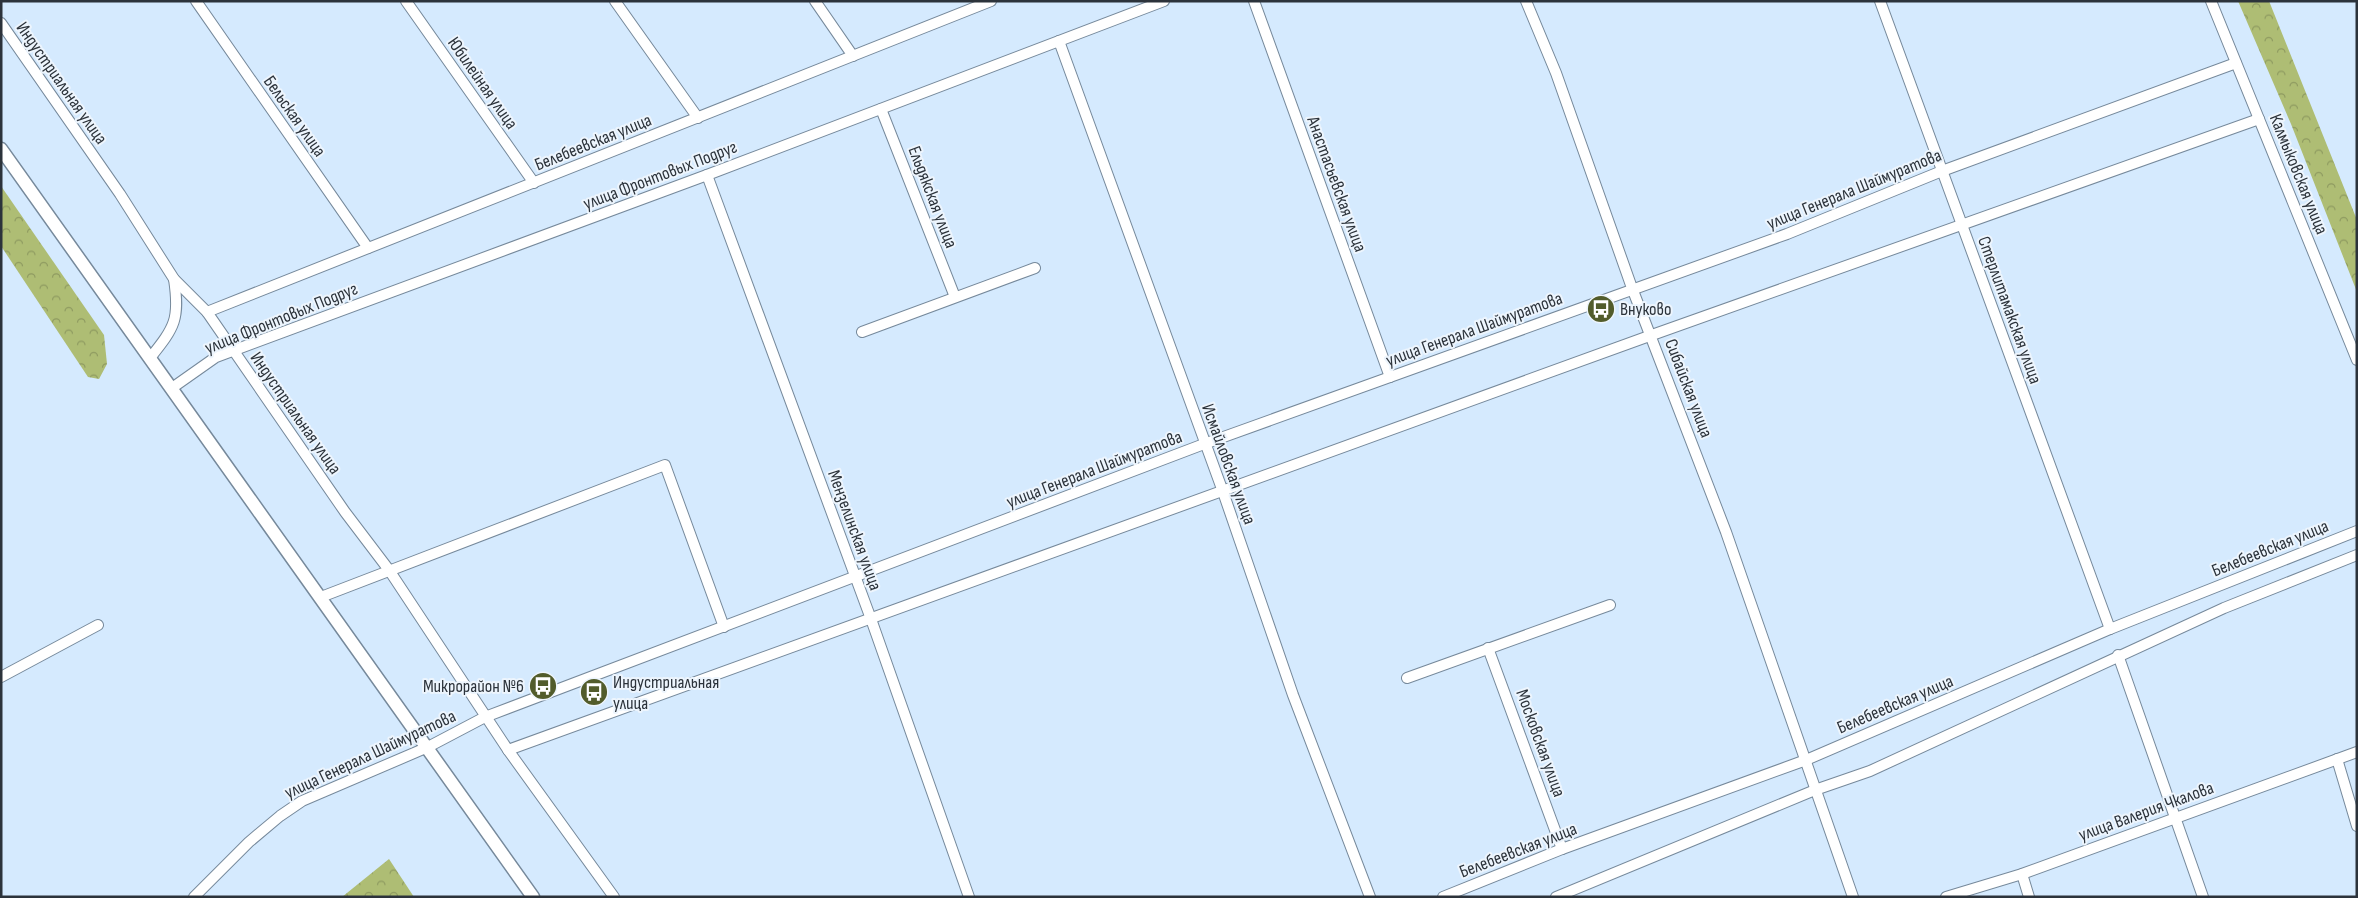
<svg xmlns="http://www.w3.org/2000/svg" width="2358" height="898" font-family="'Sofia Sans Condensed',sans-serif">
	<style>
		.forest { fill: url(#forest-crowns) }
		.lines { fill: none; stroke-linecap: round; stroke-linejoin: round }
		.minor-casing { stroke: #76899b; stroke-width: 12 }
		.tertiary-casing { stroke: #76899b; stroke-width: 15 }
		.minor { stroke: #fff; stroke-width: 10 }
		.tertiary { stroke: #fff; stroke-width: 12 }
		.labels { text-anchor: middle; stroke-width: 4; stroke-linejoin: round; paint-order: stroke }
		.street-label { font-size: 18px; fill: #2c333b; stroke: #edf5fd }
		.poi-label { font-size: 18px; fill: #2c333b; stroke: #edf5fd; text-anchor: start }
	</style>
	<defs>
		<pattern id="forest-crowns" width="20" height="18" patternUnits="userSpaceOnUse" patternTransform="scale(1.25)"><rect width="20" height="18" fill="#aebd74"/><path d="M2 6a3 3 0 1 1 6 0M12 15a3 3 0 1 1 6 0" fill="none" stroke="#8e9a60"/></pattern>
	</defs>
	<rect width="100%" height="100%" fill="#d5eafe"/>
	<g class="forest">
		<polygon points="2238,1 2269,1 2357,220 2357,292 2291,124"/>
		<polygon points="1,186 104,335 107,364 99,379 88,377 1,246"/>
		<polygon points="389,859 414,897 342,897"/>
	</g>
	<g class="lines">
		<defs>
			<g id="minor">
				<polyline points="196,1 368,248"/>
				<polyline points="406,1 534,183"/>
				<polyline points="615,1 698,118"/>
				<polyline points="815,1 853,56"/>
				<polyline points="1254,1 1390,377"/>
				<polyline points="1526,1 1556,73 1632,288 1726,532 1853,897"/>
				<polyline points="1880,1 2110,629"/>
				<polyline points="2211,1 2357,360"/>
				<polyline points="1,23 120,194 174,279 207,312 345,512 389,570 508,750 614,897"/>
				<polyline points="1059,41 1222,489 1293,695 1370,897"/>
				<polyline points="881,109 955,297"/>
				<polyline points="707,175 871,619 969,897"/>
				<polyline points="207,312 991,1"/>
				<polyline points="862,332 1035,268"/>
				<path d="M 150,358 C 175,327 180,319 174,279"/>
				<polyline points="172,388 216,357 707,175 1164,1"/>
				<polyline points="321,597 665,465 724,627"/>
				<polyline points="1488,648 1562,849"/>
				<polyline points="2118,655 2203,897"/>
				<polyline points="1,677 98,625"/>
				<polyline points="1407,678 1610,605"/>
				<polyline points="508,750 1652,335 2259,119"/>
				<polyline points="2337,759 2357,826"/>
				<polyline points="2022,874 2029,897"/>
				<polyline points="194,897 249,842 280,816 302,801 428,747 485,717 1204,444 1787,234 1942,171 2236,63"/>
				<polyline points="1443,897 1562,849 1806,760 2110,629 2357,531"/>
				<polyline points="1556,897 1815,790 1870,771 2224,608 2357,555"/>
				<polyline points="1946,897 2022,874 2357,752"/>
			</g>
			<polyline id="tertiary" points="1,149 533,897"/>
		</defs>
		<use href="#minor" class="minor-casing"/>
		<use href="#tertiary" class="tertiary-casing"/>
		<use href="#minor" class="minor"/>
		<use href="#tertiary" class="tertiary"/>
	</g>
	<defs>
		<symbol id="bus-disc" viewBox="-11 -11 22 22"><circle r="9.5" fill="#525c2b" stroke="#edf5fd"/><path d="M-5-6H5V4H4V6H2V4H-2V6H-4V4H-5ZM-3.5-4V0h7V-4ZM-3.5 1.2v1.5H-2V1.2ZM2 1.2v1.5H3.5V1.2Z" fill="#fff"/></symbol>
	</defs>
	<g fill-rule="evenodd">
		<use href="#bus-disc" x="1585" y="293" width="32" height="32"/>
		<use href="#bus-disc" x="527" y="670" width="32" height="32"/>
		<use href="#bus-disc" x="578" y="676" width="32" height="32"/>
	</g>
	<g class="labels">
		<g class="street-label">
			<text transform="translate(62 83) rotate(55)" y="6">Индустриальная улица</text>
			<text transform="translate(483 83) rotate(55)" y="6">Юбилейная улица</text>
			<text transform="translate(295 116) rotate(55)" y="6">Бельская улица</text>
			<text transform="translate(593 142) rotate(-22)" y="6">Белебеевская улица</text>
			<text transform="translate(2299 174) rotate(68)" y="6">Калмыковская улица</text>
			<text transform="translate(660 175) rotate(-21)" y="6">улица Фронтовых Подруг</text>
			<text transform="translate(1337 184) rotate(70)" y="6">Анастасьевская улица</text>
			<text transform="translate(1854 189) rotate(-22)" y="6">улица Генерала Шаймуратова</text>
			<text transform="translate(933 197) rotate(69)" y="6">Ельдякская улица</text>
			<text transform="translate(2010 310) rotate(70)" y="6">Стерлитамакская улица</text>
			<text transform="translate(281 318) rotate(-22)" y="6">улица Фронтовых Подруг</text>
			<text transform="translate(1474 329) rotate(-20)" y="6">улица Генерала Шаймуратова</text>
			<text transform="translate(1689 388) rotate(69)" y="6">Сибайская улица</text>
			<text transform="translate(296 413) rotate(55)" y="6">Индустриальная улица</text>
			<text transform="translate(1229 464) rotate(70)" y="6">Исмайловская улица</text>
			<text transform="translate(1094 469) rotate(-21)" y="6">улица Генерала Шаймуратова</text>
			<text transform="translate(855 530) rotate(70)" y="6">Мензелинская улица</text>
			<text transform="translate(2270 548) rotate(-22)" y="6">Белебеевская улица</text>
			<text transform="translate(1895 704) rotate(-23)" y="6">Белебеевская улица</text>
			<text transform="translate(1541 743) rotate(70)" y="6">Московская улица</text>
			<text transform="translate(370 754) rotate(-25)" y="6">улица Генерала Шаймуратова</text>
			<text transform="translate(2146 811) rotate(-20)" y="6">улица Валерия Чкалова</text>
			<text transform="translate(1518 850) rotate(-21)" y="6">Белебеевская улица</text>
		</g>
		<g class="poi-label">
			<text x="1620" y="315">Внуково</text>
			<text x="613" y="688">Индустриальная<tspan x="613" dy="21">улица</tspan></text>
			<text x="524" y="692" text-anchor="end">Микрорайон №6</text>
		</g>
	</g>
	<rect width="2358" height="898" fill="none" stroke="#2c333b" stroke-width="5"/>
</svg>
